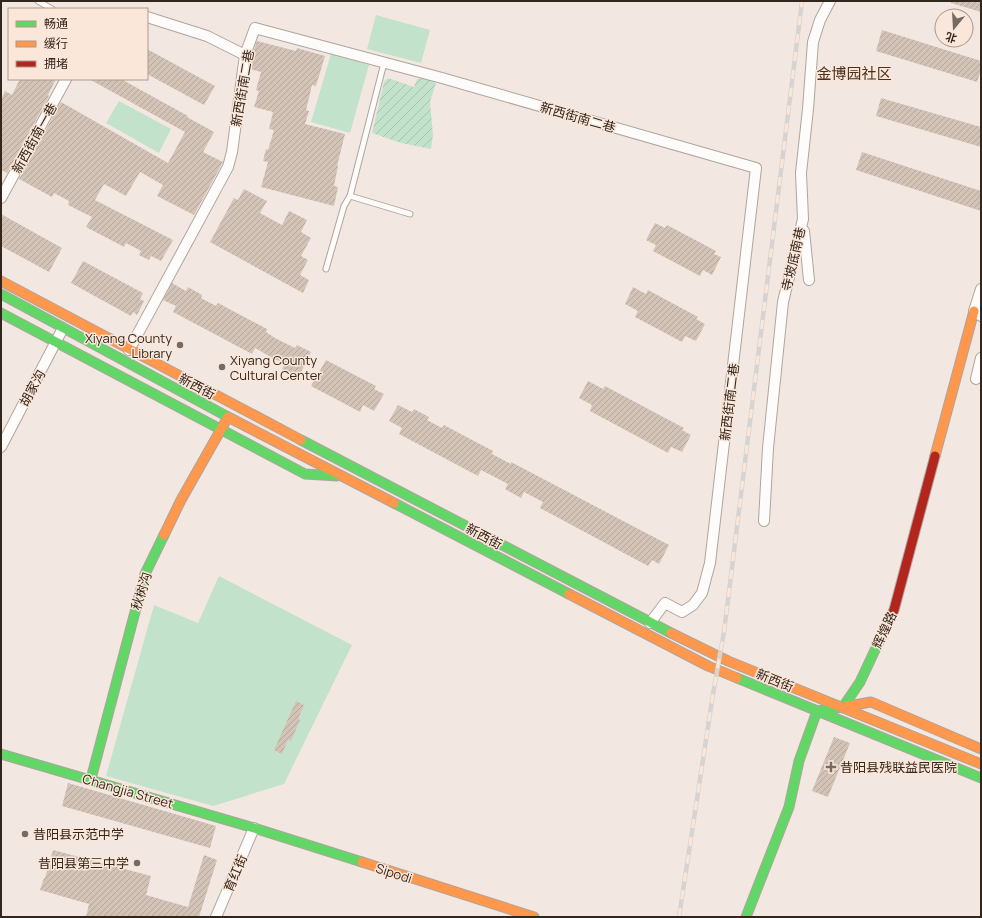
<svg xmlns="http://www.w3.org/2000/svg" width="982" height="918" font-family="Manrope,'Noto Sans SC',sans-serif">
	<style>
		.park { fill: #c3e2cc }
		.garden { fill: url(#garden-furrows) }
		.building { fill: url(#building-hatch) }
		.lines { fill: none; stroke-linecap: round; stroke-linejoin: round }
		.lane-casing { stroke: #afa49d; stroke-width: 7 }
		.street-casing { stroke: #afa49d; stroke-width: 12 }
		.fast-casing { stroke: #afa49d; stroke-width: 11 }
		.slow-casing { stroke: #afa49d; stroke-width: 11 }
		.jam-casing { stroke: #afa49d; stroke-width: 11 }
		.lane { stroke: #fdfcfa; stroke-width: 5 }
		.street { stroke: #fdfcfa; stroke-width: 10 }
		.fast { stroke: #63d668; stroke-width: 9 }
		.slow { stroke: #ff974d; stroke-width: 9 }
		.jam { stroke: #b3261e; stroke-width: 9 }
		.rail-casing { stroke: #d6d3d1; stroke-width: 4.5 }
		.rail { stroke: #fbe7d9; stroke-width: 3; stroke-dasharray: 9; stroke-linecap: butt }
		.poi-dot { fill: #766a62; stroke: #fbe7d9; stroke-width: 1.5 }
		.labels { text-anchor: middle; stroke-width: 3; stroke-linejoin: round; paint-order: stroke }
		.street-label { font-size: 13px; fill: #32261d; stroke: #fbe7d9 }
		.poi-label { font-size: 13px; fill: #32261d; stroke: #fbe7d9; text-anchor: start }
		.quarter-label { font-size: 15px; fill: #4a301d; stroke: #fbe7d9 }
	</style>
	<defs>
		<pattern id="garden-furrows" width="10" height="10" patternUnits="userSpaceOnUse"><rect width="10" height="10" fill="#c3e2cc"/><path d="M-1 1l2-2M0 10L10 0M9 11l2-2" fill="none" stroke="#a8c2af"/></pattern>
		<pattern id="building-hatch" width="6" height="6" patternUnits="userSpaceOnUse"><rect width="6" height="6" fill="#d3c3b7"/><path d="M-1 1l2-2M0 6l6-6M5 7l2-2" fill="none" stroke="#b6a79d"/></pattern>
	</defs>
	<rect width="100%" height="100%" fill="#f3e8e1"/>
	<g class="park">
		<polygon points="376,15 430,30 421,63 367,49"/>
		<polygon points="331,54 369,65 350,133 311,122"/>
		<polygon points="119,101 171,129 159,153 106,123"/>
		<polygon points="219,576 352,645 284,784 213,806 106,776 154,605 198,623"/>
	</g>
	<polygon class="garden" points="388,78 414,87 417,79 427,78 436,83 430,102 433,135 431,149 401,143 372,133 384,82"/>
	<g class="building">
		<polygon points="952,1 981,1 981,12 951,3"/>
		<polygon points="882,30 981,61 981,70 977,82 876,51"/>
		<polygon points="257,41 296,51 297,48 325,56 316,86 312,85 306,110 309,111 305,124 345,134 337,166 338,166 334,186 338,187 334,206 261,187 268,162 263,161 266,149 268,150 274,130 269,129 273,112 254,107 259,91 256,90 261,72 250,69 251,57"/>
		<polygon points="147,49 215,86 204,105 147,74"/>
		<polygon points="20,79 56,79 48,95 49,96 7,173 1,170 1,100 5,91 12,95"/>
		<polygon points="89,79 121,79 188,116 187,117 214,132 203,152 223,162 194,215 157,196 163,185 140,172 126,196 104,184 95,200 173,240 161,261 151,256 149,260 139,255 141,251 126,243 124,247 86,227 92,217 68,205 69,201 54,193 52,197 19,179 61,102 168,163 185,132"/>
		<polygon points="881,98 981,127 981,147 876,116"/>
		<polygon points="862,152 981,191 981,211 856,170"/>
		<polygon points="244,189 267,201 260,213 282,225 289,211 307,220 301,232 311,238 301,256 308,260 300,275 309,280 303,293 210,242 234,198 238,200"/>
		<polygon points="1,214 62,248 49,272 1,246"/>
		<polygon points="655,223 665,228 667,225 716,251 714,254 721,257 712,275 703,270 700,276 653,251 656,245 646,240"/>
		<polygon points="83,261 143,293 140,299 144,301 137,315 133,312 131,316 71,283"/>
		<polygon points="172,283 186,291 188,287 202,295 201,298 216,306 218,303 267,329 266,332 275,338 295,348 297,345 311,352 298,378 282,369 285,364 271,357 255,348 252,354 173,312 176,306 163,300"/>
		<polygon points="633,287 646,294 648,290 698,317 696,319 705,324 696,341 685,336 682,342 635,317 638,311 625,304"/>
		<polygon points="326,360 376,386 374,389 384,394 374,411 363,405 360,412 311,386"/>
		<polygon points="588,381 603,389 605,386 684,428 682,430 691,435 682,452 671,447 668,453 590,411 592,405 579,398"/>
		<polygon points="398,405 412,412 414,409 429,417 427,420 442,428 444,425 493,451 492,454 511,464 511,462 669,545 659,564 652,560 648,566 540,508 543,502 524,492 521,498 505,489 508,484 481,470 478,476 399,434 402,428 389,421"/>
		<polygon points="296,701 304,705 298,719 300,720 291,741 288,740 282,754 274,750"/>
		<polygon points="834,737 850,743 828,797 812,791"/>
		<polygon points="68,783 216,826 210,848 62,806"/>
		<polygon points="53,850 151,876 146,895 188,907 204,855 217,860 199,917 86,917 89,904 40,890 44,878 45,878"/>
	</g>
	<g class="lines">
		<defs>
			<g id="lane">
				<polyline points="38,1 52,9"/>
				<polyline points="384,63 350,196 410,214"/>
				<polyline points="326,269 344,206 350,196"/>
			</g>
			<g id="street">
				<polyline points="147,17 207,36 245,55"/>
				<polyline points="1,198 66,79"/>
				<polyline points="804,231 809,280"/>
				<polyline points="981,289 974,311 981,316"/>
				<polyline points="129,350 228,167 232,152 245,55 255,28 442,78 756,168 710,563 702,593 693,605 682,612 665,603 650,623"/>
				<polyline points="976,379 981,358"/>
				<polyline points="1,447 63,328"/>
				<polyline points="764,521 768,448 783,302 803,219 801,173 808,109 813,42 820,20 830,1"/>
				<polyline points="216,917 254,828"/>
			</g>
			<g id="fast">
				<polyline points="1,294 230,418"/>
				<polyline points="1,313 305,474 337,476"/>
				<polyline points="301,440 671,633"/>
				<polyline points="394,503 569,594"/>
				<polyline points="737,678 981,778"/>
				<polyline points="1,754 254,828 362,862"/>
				<polyline points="91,779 145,574 164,535"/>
				<polyline points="746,917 789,807 799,761 817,711 843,707 860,682 882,635"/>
			</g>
			<g id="slow">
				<polyline points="1,281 301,440"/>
				<polyline points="230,418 394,503"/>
				<polyline points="935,456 974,311"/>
				<polyline points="164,535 181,500 228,417"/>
				<polyline points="569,594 708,666 737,678"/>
				<polyline points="671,633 728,661 981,764"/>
				<polyline points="843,707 871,702 981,749"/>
				<polyline points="362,862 534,917"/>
			</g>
			<polyline id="jam" points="882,635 894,610 935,456"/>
		</defs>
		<use href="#lane" class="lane-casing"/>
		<use href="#street" class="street-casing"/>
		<use href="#fast" class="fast-casing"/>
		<use href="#slow" class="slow-casing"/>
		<use href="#jam" class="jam-casing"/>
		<use href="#lane" class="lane"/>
		<use href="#street" class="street"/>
		<use href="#fast" class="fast"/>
		<use href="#slow" class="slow"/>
		<use href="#jam" class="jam"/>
		<defs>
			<polyline id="rail" points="679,917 713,694 724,632 802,1"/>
		</defs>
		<use href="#rail" class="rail-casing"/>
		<use href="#rail" class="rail"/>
	</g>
	<g class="poi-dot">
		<circle cx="180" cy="345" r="4"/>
		<circle cx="222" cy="367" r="4"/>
		<path d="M829 761h4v4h4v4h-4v4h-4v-4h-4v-4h4z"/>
		<circle cx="25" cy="834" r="4"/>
		<circle cx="137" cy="863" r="4"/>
	</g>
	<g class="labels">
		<g class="street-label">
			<text transform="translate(242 88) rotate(-80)" y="5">新西街南二巷</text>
			<text transform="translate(578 117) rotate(16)" y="5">新西街南二巷</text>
			<text transform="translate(34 138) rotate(-61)" y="5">新西街南一巷</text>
			<text transform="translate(793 259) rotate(-77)" y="5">寺坡底南巷</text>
			<text transform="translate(197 386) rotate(28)" y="5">新西街</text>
			<text transform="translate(32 388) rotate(-62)" y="5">胡家沟</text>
			<text transform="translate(729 402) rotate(-83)" y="5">新西街南二巷</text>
			<text transform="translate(484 536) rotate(28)" y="5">新西街</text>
			<text transform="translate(141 591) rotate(-73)" y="5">秋树沟</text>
			<text transform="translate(884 630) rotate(-65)" y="5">辉煌路</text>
			<text transform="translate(775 680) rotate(22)" y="5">新西街</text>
			<text transform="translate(128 791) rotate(16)" y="5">Changjia Street</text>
			<text transform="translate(235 873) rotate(-67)" y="5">育红街</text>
			<text transform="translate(394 873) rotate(18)" y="5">Sipodi</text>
		</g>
		<g class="poi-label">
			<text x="172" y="343" text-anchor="end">Xiyang County<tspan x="172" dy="15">Library</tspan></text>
			<text x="230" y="365">Xiyang County<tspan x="230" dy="15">Cultural Center</tspan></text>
			<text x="840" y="772">昔阳县残联益民医院</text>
			<text x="33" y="839">昔阳县示范中学</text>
			<text x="129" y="868" text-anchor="end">昔阳县第三中学</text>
		</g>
		<g class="quarter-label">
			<text x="854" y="79">金博园社区</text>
		</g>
	</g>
	<rect width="982" height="918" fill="none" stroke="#32261d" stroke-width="4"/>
	<rect x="8" y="8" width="140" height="72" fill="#fbe7d9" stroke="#ab9a8e"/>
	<rect x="16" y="21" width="20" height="6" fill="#63d668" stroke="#ab9a8e"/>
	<text x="44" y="28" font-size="12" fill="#32261d">畅通</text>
	<rect x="16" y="41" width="20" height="6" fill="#ff974d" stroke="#ab9a8e"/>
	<text x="44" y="48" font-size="12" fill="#32261d">缓行</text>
	<rect x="16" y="61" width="20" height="6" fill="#b3261e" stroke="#ab9a8e"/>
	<text x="44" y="68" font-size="12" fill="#32261d">拥堵</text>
	<g transform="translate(954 28) rotate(198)"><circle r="19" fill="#fbe7d9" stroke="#ab9a8e"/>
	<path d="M0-3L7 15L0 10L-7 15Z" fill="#766a62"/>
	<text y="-6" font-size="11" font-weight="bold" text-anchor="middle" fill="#32261d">北</text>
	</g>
</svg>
